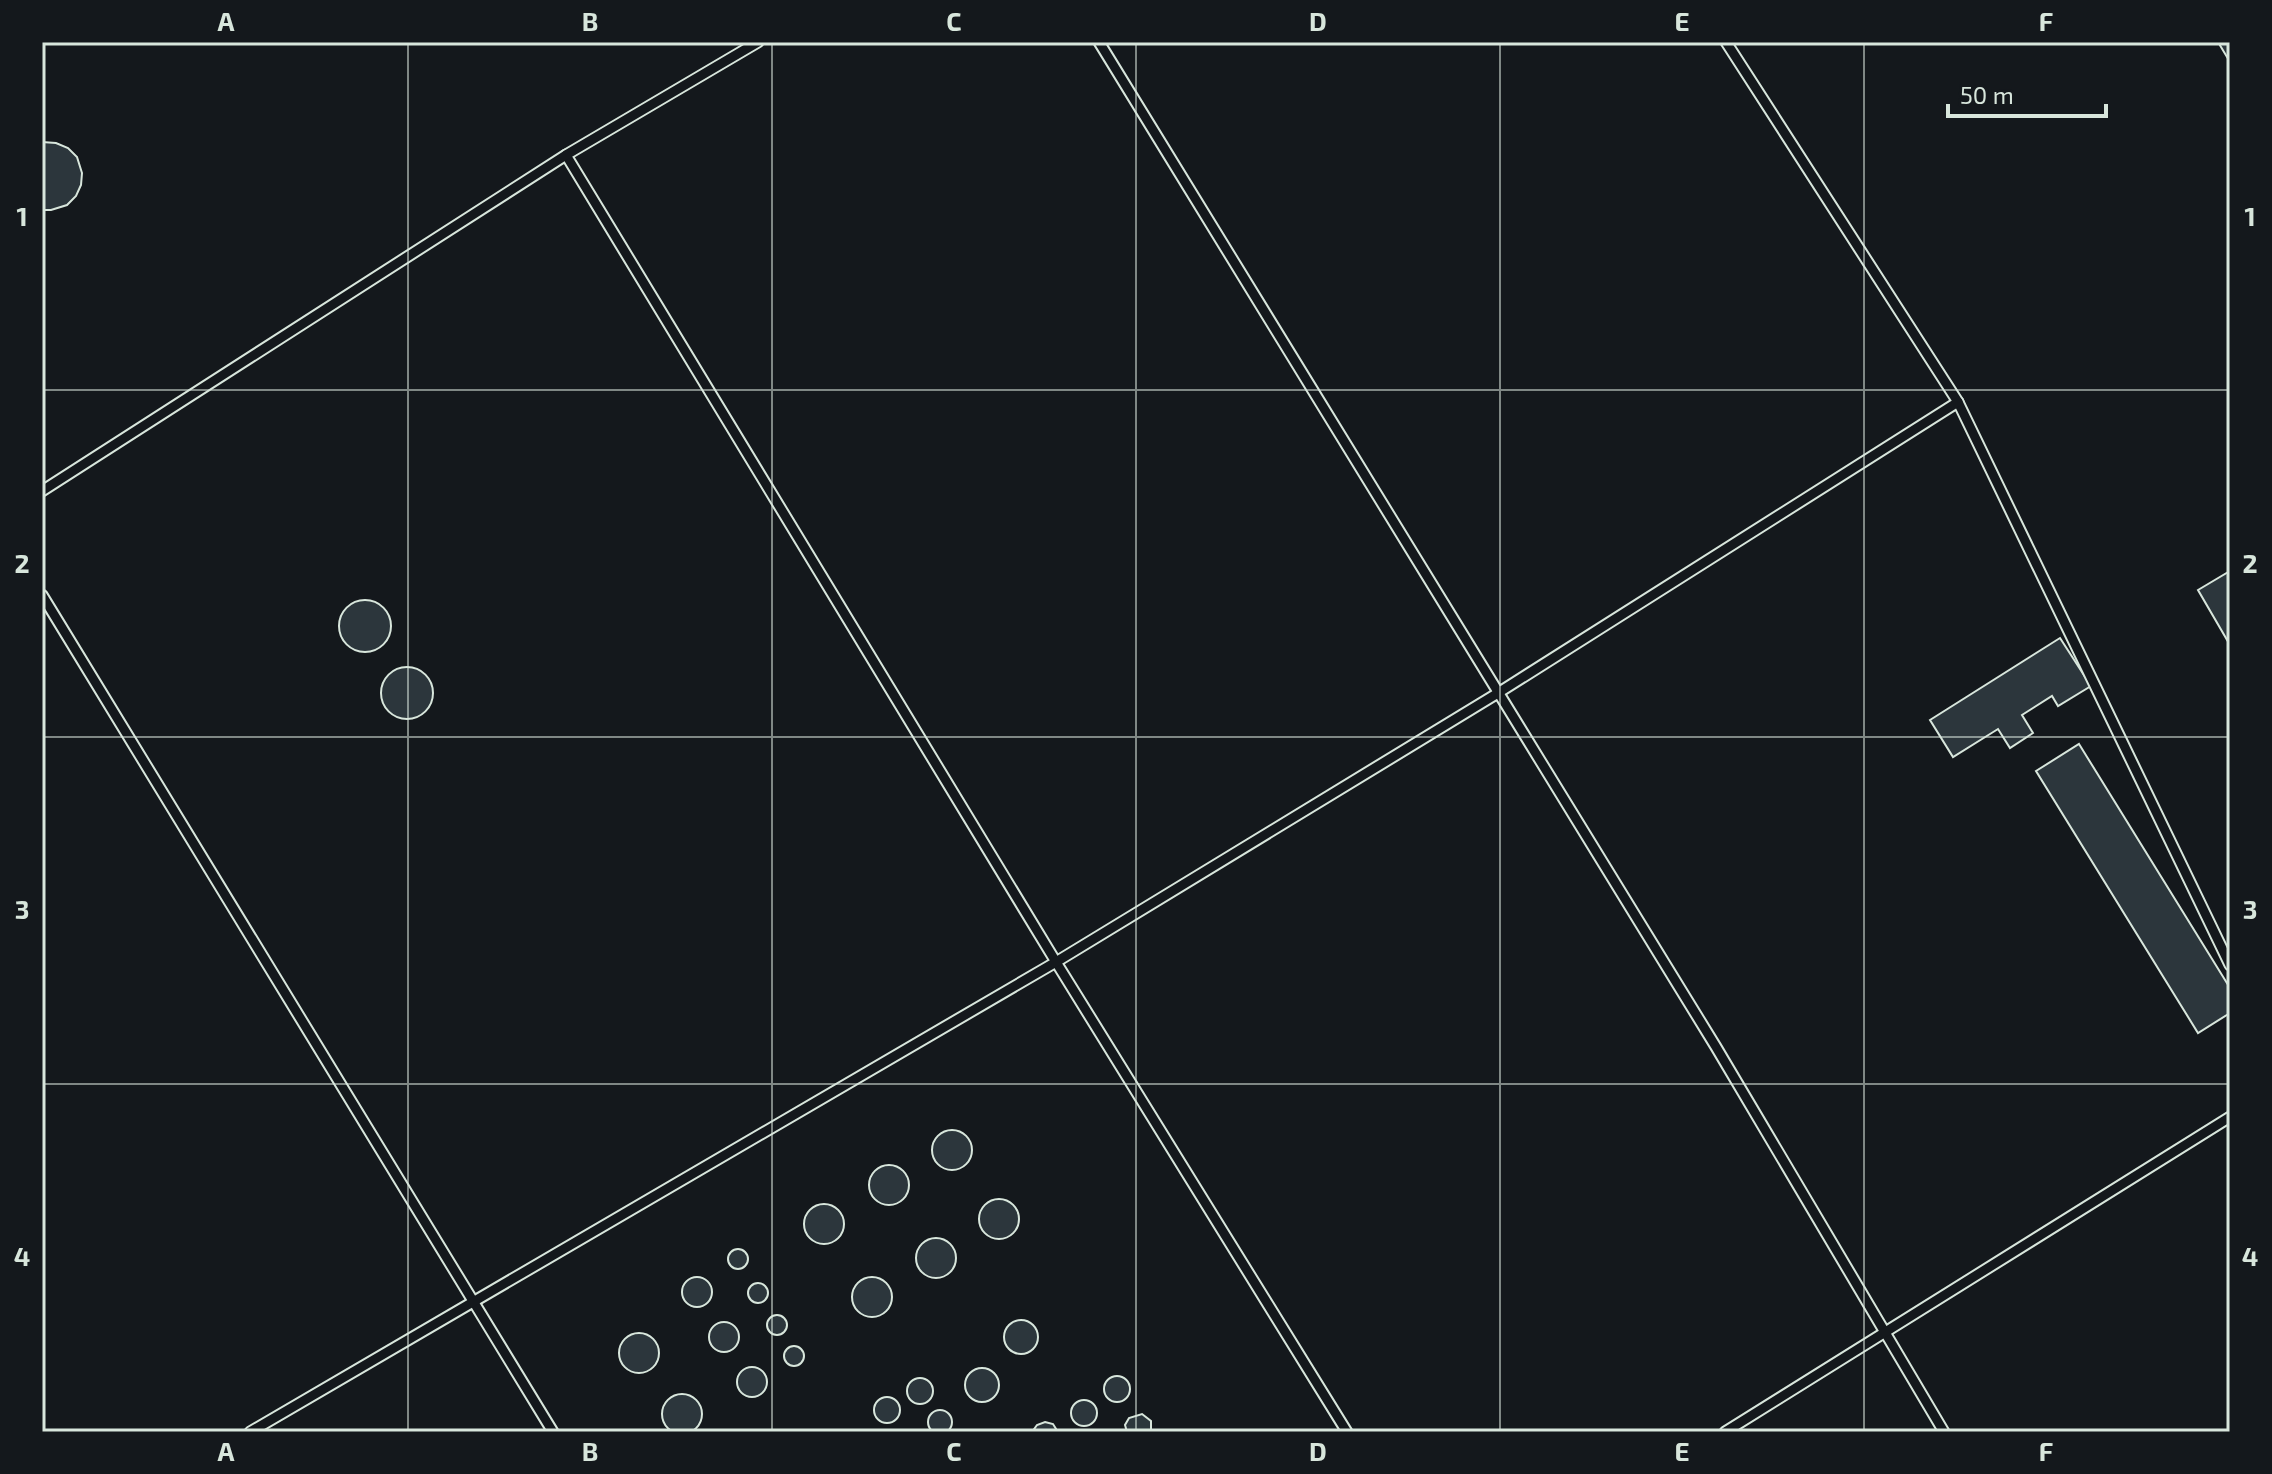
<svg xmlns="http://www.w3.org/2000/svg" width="2272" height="1474" font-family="'Exo 2',sans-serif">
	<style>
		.building { fill: #2c363c; stroke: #d8e6dc; stroke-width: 2 }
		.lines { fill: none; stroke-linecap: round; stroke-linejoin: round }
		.lane-casing { stroke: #d8e6dc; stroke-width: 13 }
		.lane { stroke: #14181c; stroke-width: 9 }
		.grid { fill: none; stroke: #d8e6dc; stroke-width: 2; stroke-opacity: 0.55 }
		.neatline { fill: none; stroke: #d8e6dc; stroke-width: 3 }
		.grid-label { font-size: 26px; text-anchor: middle; font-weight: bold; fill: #d8e6dc }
	</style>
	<rect width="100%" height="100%" fill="#14181c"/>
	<g class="building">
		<polygon points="2218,42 2230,42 2230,62"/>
		<polygon points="42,142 56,143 68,148 77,157 82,173 81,185 76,196 67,205 51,210 42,210"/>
		<polygon points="2230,571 2230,645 2198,590"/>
		<circle cx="365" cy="626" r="26"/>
		<polygon points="2060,638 2091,686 2058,706 2052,696 2022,715 2033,733 2010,748 1998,729 1953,757 1930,720"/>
		<circle cx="407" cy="693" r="26"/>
		<polygon points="2079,744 2230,988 2230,1013 2198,1033 2036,771"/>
		<circle cx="952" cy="1150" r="20"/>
		<circle cx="889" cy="1185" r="20"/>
		<circle cx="999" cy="1219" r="20"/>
		<circle cx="824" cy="1224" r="20"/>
		<circle cx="936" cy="1258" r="20"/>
		<circle cx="738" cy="1259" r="10"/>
		<circle cx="872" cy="1297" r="20"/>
		<circle cx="697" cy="1292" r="15"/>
		<circle cx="758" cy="1293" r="10"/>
		<circle cx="777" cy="1325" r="10"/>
		<circle cx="1021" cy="1337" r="17"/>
		<circle cx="724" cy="1337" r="15"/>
		<circle cx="639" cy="1353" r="20"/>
		<circle cx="794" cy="1356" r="10"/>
		<circle cx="752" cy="1382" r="15"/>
		<circle cx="982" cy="1385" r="17"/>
		<circle cx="1117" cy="1389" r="13"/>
		<circle cx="920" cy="1391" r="13"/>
		<circle cx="682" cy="1414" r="20"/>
		<circle cx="887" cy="1410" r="13"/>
		<circle cx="1084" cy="1413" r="13"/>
		<circle cx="940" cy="1422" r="12"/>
		<polygon points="1142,1414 1151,1421 1151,1432 1127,1432 1125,1425 1129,1418"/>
		<polygon points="1045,1422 1053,1424 1058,1432 1032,1432 1037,1425"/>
	</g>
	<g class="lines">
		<defs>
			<g id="lane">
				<polyline points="1099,42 1716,1047 1944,1432"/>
				<polyline points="1726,42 1958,402 2230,965"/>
				<polyline points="566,155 1056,962 1347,1432"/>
				<polyline points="42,491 566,155 758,42"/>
				<polyline points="42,595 553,1432"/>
				<polyline points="250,1432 1056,962 1498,693 1958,402"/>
				<polyline points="1725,1432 2230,1117"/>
			</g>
		</defs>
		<use href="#lane" class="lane-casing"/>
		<use href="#lane" class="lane"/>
	</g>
	<path class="grid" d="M 408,42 L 408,1432M 772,42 L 772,1432M 1136,42 L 1136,1432M 1500,42 L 1500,1432M 1864,42 L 1864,1432M 42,390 L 2230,390M 42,737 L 2230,737M 42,1084 L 2230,1084"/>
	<rect width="2272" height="1474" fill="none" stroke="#14181c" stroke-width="88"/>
	<path d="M1948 104v12h158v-12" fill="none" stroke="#d8e6dc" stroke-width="4"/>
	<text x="1960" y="104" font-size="24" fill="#d8e6dc" stroke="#14181c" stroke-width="6" paint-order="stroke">50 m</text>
	<rect x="44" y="44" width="2184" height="1386" class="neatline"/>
	<g class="grid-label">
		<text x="226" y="31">A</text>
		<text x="590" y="31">B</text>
		<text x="954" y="31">C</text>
		<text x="1318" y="31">D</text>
		<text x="1682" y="31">E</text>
		<text x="2046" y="31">F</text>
		<text x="22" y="226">1</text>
		<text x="2250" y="226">1</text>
		<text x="22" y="573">2</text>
		<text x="2250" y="573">2</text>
		<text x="22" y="919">3</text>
		<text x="2250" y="919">3</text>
		<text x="22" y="1266">4</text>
		<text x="2250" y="1266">4</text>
		<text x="226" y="1461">A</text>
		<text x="590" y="1461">B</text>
		<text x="954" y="1461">C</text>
		<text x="1318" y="1461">D</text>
		<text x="1682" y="1461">E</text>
		<text x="2046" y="1461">F</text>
	</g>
</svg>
